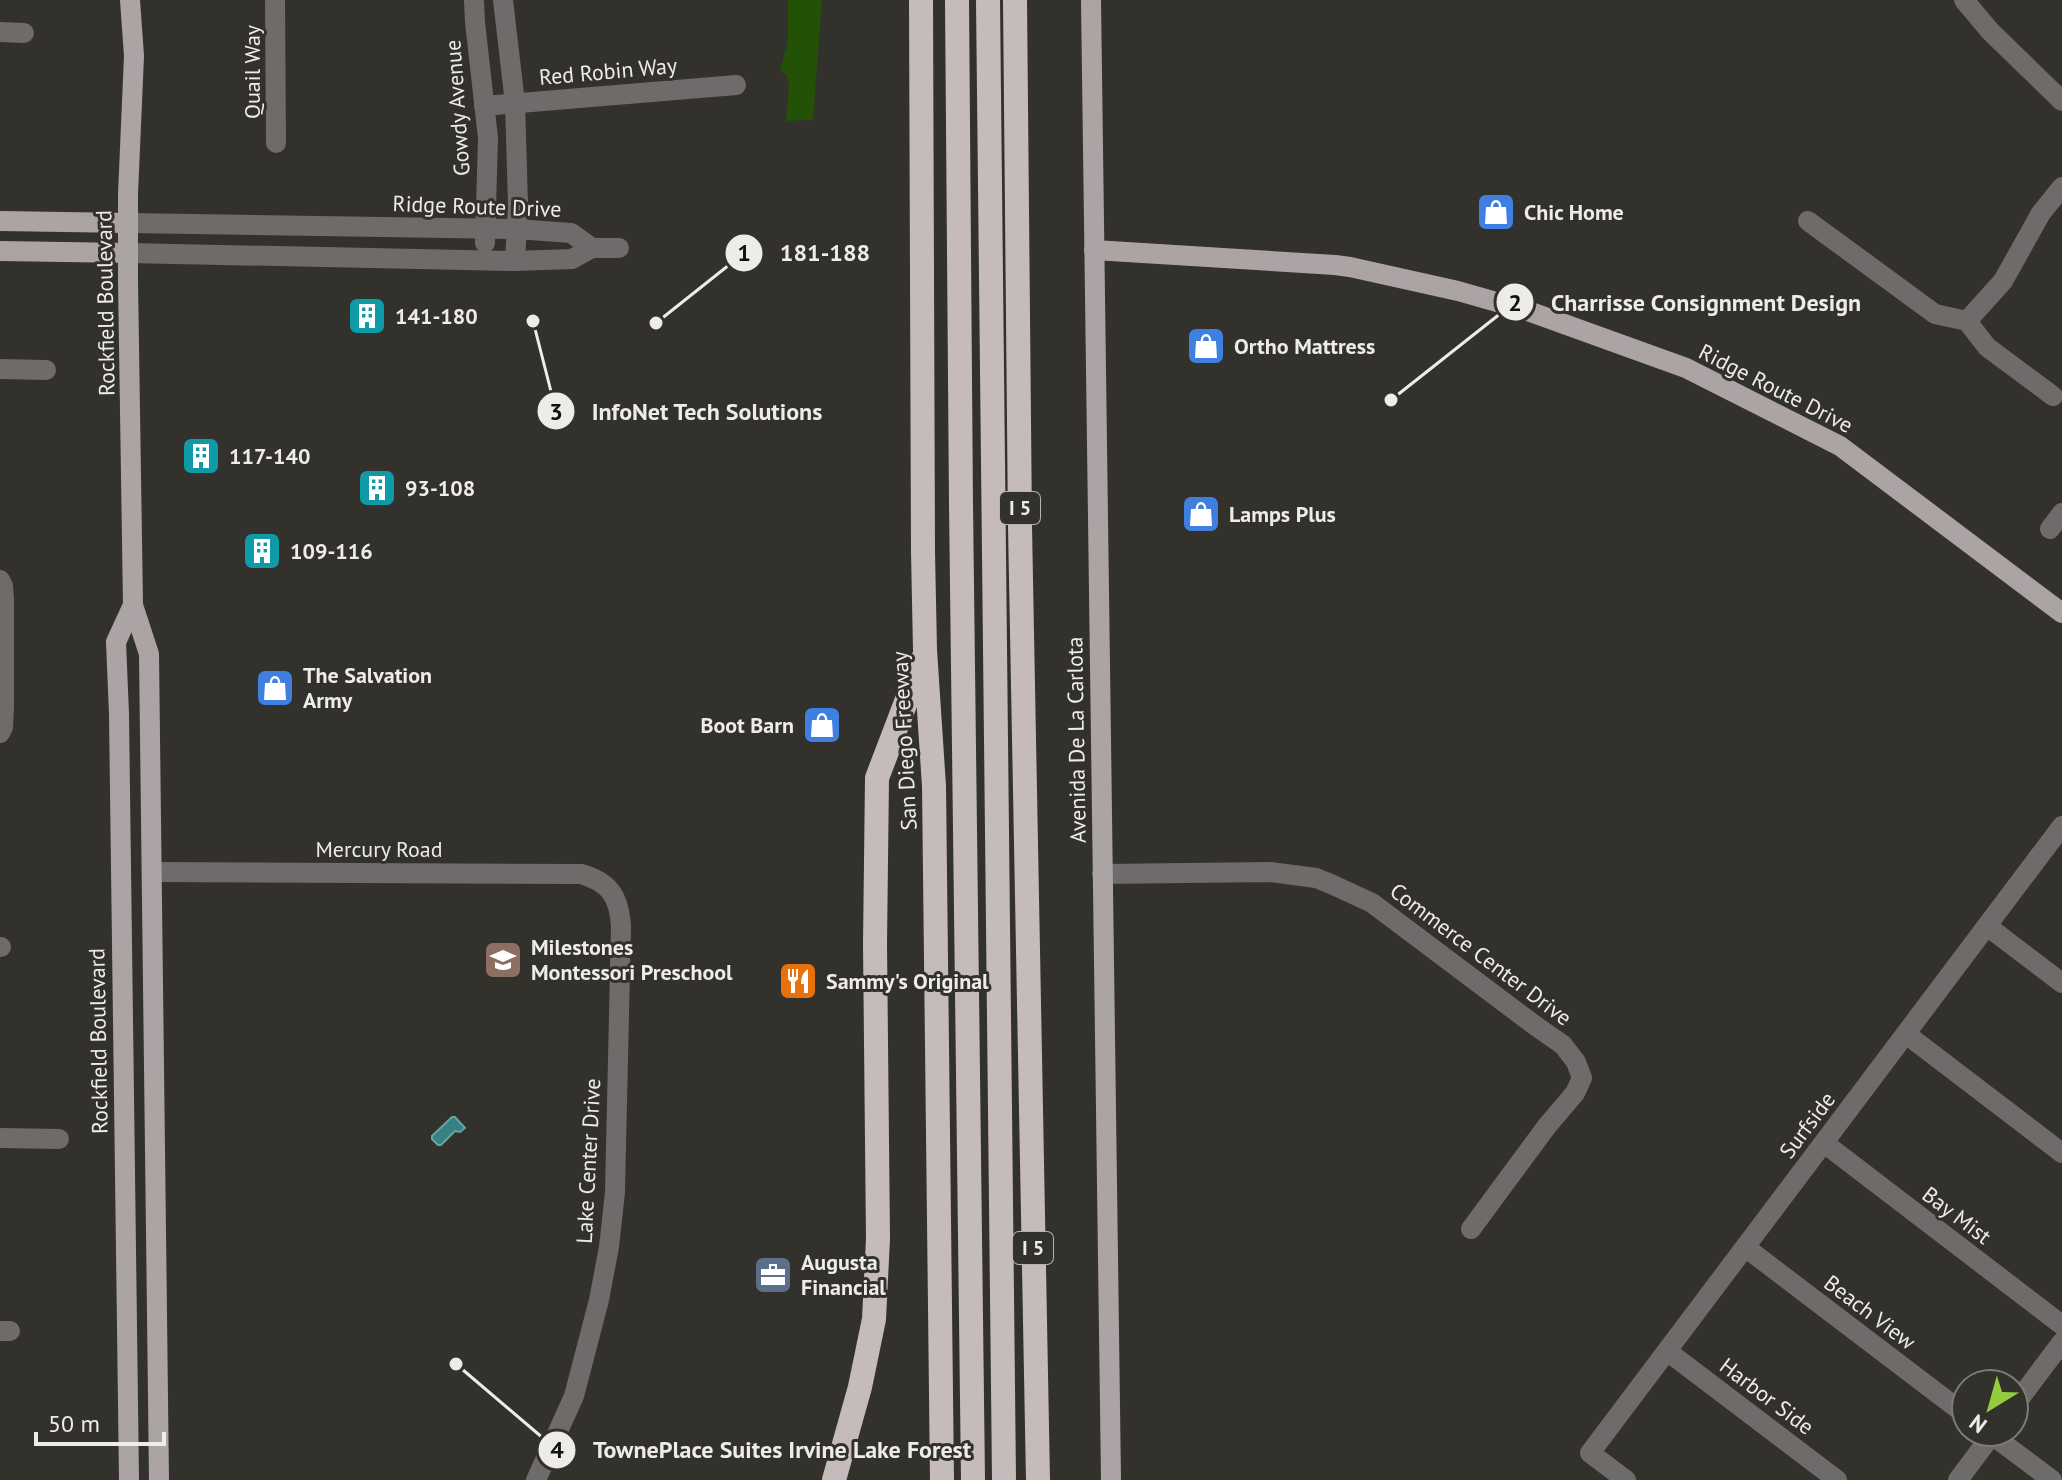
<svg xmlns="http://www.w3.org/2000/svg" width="2062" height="1480" font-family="'PT Sans',sans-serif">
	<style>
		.green { fill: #225107 }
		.water { fill: #358184; stroke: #6ca1a2; stroke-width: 2 }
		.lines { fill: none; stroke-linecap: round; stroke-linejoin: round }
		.minor { stroke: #6f6b6b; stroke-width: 20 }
		.major { stroke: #aca4a4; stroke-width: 20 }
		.highway { stroke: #c5bbba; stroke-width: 24 }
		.labels { text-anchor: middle; stroke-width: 6; stroke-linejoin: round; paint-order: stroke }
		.shield { fill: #33312b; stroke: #b6b4af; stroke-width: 2 }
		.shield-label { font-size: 20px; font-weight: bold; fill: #eeece8 }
		.street-label { font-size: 22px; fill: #eeece8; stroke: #33312b }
		.poi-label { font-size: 22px; font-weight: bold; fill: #eeece8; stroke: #33312b; text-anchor: start }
		.leader { fill: none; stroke: #eeece8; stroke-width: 3 }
		.callout-dot { fill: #eeece8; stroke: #33312b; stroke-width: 3 }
		.mark-label { font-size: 24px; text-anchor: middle; font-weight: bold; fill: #111 }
		.callout-label { font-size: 24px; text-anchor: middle; font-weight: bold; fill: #eeece8; stroke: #33312b; stroke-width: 6; stroke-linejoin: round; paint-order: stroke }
	</style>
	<rect width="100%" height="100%" fill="#33312b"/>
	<polygon class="green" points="788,0 822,0 813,120 786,121 789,85 787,75 780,71 788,40"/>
	<polygon class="water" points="452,1117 455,1117 465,1128 460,1132 455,1131 441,1145 438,1145 432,1139 432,1136"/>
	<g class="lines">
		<g class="minor">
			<polyline points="275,0 276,143"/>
			<polyline points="474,0 475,22 488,138 485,243"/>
			<polyline points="503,0 515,103 518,205 515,261"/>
			<polyline points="1964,0 1990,31 2062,101"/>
			<polyline points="0,32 24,33"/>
			<polyline points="484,106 736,85"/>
			<polyline points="1808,221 1935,314 1967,321 1987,347 2053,396"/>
			<polyline points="128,223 516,229 571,233 592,248"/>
			<polyline points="128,253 515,261 572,259 592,248 619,248"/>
			<polyline points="1967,321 2003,281 2041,213 2062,187"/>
			<polyline points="0,369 46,370"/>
			<polyline points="2050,529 2062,513"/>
			<polyline points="0,580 3,586 4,600 4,706 3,727 0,733"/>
			<path d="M 152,872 L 581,874 C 610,882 619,897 621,926 L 615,1192 L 609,1247 L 599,1300 L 574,1396 L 536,1480"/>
			<polyline points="1102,874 1270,872 1316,878 1331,884 1372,903 1533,1024 1563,1045 1576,1062 1582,1078 1575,1093 1547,1126 1471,1229"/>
			<polyline points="1987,926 2062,983"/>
			<polyline points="0,947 1,947"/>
			<polyline points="1906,1034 2062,1153"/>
			<polyline points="0,1138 59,1139"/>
			<polyline points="1824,1143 2062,1325"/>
			<polyline points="1745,1247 1966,1415"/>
			<polyline points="0,1331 10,1331"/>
			<polyline points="1667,1351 1837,1480"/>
			<polyline points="2014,1406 2062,1342"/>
			<polyline points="1988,1432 2052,1480"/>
			<polyline points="1626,1480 1590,1453 2062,826"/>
			<polyline points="1958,1480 1994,1432"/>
		</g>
		<g class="major">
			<polyline points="130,0 134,56 128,194 128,281 133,605 149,654 159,1480"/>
			<polyline points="1091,0 1111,1480"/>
			<polyline points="0,221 128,223"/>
			<polyline points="1094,250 1335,265 1350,267 1458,291 1528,311 1686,368 1840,446 2062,613"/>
			<polyline points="0,251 128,253"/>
			<polyline points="129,1480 119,714 116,642 133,605"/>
		</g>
		<g class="highway">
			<polyline points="921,0 923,552 925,650 934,786 942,1480"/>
			<polyline points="957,0 961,504 973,1480"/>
			<polyline points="988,0 1004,1480"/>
			<polyline points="1015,0 1020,526 1038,1480"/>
			<polyline points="834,1480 860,1387 874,1319 878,1239 875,944 877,778 922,660"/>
		</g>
	</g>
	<defs>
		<symbol id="shop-square" viewBox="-11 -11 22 22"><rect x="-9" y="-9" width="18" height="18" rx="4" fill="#3f7fe0" stroke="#33312b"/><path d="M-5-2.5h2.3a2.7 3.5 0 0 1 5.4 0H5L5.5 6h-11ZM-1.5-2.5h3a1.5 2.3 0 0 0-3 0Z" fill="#fff"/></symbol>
		<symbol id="building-square" viewBox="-11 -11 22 22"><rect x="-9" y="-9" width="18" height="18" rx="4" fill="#0f9aa8" stroke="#33312b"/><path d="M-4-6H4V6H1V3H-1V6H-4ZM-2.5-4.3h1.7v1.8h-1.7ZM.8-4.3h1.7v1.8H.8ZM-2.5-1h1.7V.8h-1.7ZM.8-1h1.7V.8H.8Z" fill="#fff"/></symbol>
		<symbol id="school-square" viewBox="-11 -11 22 22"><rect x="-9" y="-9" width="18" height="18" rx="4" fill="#8d6e63" stroke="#33312b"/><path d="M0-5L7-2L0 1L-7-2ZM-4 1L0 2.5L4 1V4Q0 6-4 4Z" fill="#fff"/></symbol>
		<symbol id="restaurant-square" viewBox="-11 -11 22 22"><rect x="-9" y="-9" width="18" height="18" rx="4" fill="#e8710a" stroke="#33312b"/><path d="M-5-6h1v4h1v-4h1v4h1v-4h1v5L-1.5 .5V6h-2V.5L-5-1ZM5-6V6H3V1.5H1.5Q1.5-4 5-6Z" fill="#fff"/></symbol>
		<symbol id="office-square" viewBox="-11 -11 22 22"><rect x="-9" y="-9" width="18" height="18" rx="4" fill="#5c6f8a" stroke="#33312b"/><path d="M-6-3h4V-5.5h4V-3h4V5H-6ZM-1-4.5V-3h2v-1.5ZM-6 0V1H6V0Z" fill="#fff"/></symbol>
	</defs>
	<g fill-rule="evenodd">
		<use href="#shop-square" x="1474" y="190" width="44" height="44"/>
		<use href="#building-square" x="345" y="294" width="44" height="44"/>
		<use href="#shop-square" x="1184" y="324" width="44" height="44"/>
		<use href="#building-square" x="179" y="434" width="44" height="44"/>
		<use href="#building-square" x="355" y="466" width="44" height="44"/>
		<use href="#shop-square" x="1179" y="492" width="44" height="44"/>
		<use href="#building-square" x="240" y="529" width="44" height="44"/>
		<use href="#shop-square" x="253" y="666" width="44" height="44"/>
		<use href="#shop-square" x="800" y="703" width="44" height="44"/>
		<use href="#school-square" x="481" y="938" width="44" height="44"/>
		<use href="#restaurant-square" x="776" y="959" width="44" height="44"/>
		<use href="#office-square" x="751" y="1253" width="44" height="44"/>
	</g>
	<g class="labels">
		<g class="shield">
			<rect x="1000" y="492" width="40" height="32" rx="6"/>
			<rect x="1013" y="1232" width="40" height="32" rx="6"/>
		</g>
		<g class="shield-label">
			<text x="1020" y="515">I 5</text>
			<text x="1033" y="1255">I 5</text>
		</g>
		<g class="street-label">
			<text transform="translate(608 71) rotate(-5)" y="8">Red Robin Way</text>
			<text transform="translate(252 72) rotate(-90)" y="8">Quail Way</text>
			<text transform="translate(457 108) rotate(-94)" y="8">Gowdy Avenue</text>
			<text transform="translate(477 206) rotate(2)" y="8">Ridge Route Drive</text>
			<text transform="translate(105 303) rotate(-91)" y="8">Rockfield Boulevard</text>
			<text transform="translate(1776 388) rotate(27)" y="8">Ridge Route Drive</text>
			<text transform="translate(1076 740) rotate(-91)" y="8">Avenida De La Carlota</text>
			<text transform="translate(904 741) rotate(-93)" y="8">San Diego Freeway</text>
			<text x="379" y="857">Mercury Road</text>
			<text transform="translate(1481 954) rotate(37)" y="8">Commerce Center Drive</text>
			<text transform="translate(98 1041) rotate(-91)" y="8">Rockfield Boulevard</text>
			<text transform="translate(1807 1125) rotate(-53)" y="8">Surfside</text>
			<text transform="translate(588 1161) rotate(-87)" y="8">Lake Center Drive</text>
			<text transform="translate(1957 1215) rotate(37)" y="8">Bay Mist</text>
			<text transform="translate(1870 1312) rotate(37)" y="8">Beach View</text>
			<text transform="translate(1767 1396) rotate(37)" y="8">Harbor Side</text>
		</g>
		<g class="poi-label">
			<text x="1524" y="220">Chic Home</text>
			<text x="395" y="324">141-180</text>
			<text x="1234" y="354">Ortho Mattress</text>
			<text x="229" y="464">117-140</text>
			<text x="405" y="496">93-108</text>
			<text x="1229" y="522">Lamps Plus</text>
			<text x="290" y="559">109-116</text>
			<text x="303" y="683">The Salvation<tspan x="303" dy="25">Army</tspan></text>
			<text x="794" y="733" text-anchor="end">Boot Barn</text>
			<text x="531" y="955">Milestones<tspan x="531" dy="25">Montessori Preschool</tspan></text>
			<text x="826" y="989">Sammy's Original</text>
			<text x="801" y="1270">Augusta<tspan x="801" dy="25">Financial</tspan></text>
		</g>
	</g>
	<path class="leader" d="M656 323L744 253M1391 400L1515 302M533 321L556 411M456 1364L557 1450"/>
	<g class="callout-dot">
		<circle cx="656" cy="323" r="8"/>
		<circle cx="1391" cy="400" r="8"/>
		<circle cx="533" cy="321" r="8"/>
		<circle cx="456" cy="1364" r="8"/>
		<circle cx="744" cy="253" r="20"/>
		<circle cx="1515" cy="302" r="20"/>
		<circle cx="556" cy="411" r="20"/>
		<circle cx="557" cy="1450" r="20"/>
	</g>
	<g class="mark-label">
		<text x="744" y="261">1</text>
		<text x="1515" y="311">2</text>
		<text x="556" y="420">3</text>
		<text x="557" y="1458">4</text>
	</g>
	<g class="callout-label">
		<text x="825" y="261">181-188</text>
		<text x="1706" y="311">Charrisse Consignment Design</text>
		<text x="707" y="420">InfoNet Tech Solutions</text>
		<text x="782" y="1458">TownePlace Suites Irvine Lake Forest</text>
	</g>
	<g transform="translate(1990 1408) rotate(217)"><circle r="38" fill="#33312b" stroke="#7e7c77" stroke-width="2"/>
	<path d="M0-6L14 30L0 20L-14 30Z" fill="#93cd3e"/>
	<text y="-12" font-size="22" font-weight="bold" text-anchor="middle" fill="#eeece8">N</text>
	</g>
	<path d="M36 1432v12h128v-12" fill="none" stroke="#eeece8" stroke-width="4"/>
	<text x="48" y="1432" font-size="24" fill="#eeece8" stroke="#33312b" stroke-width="6" paint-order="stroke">50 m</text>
</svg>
